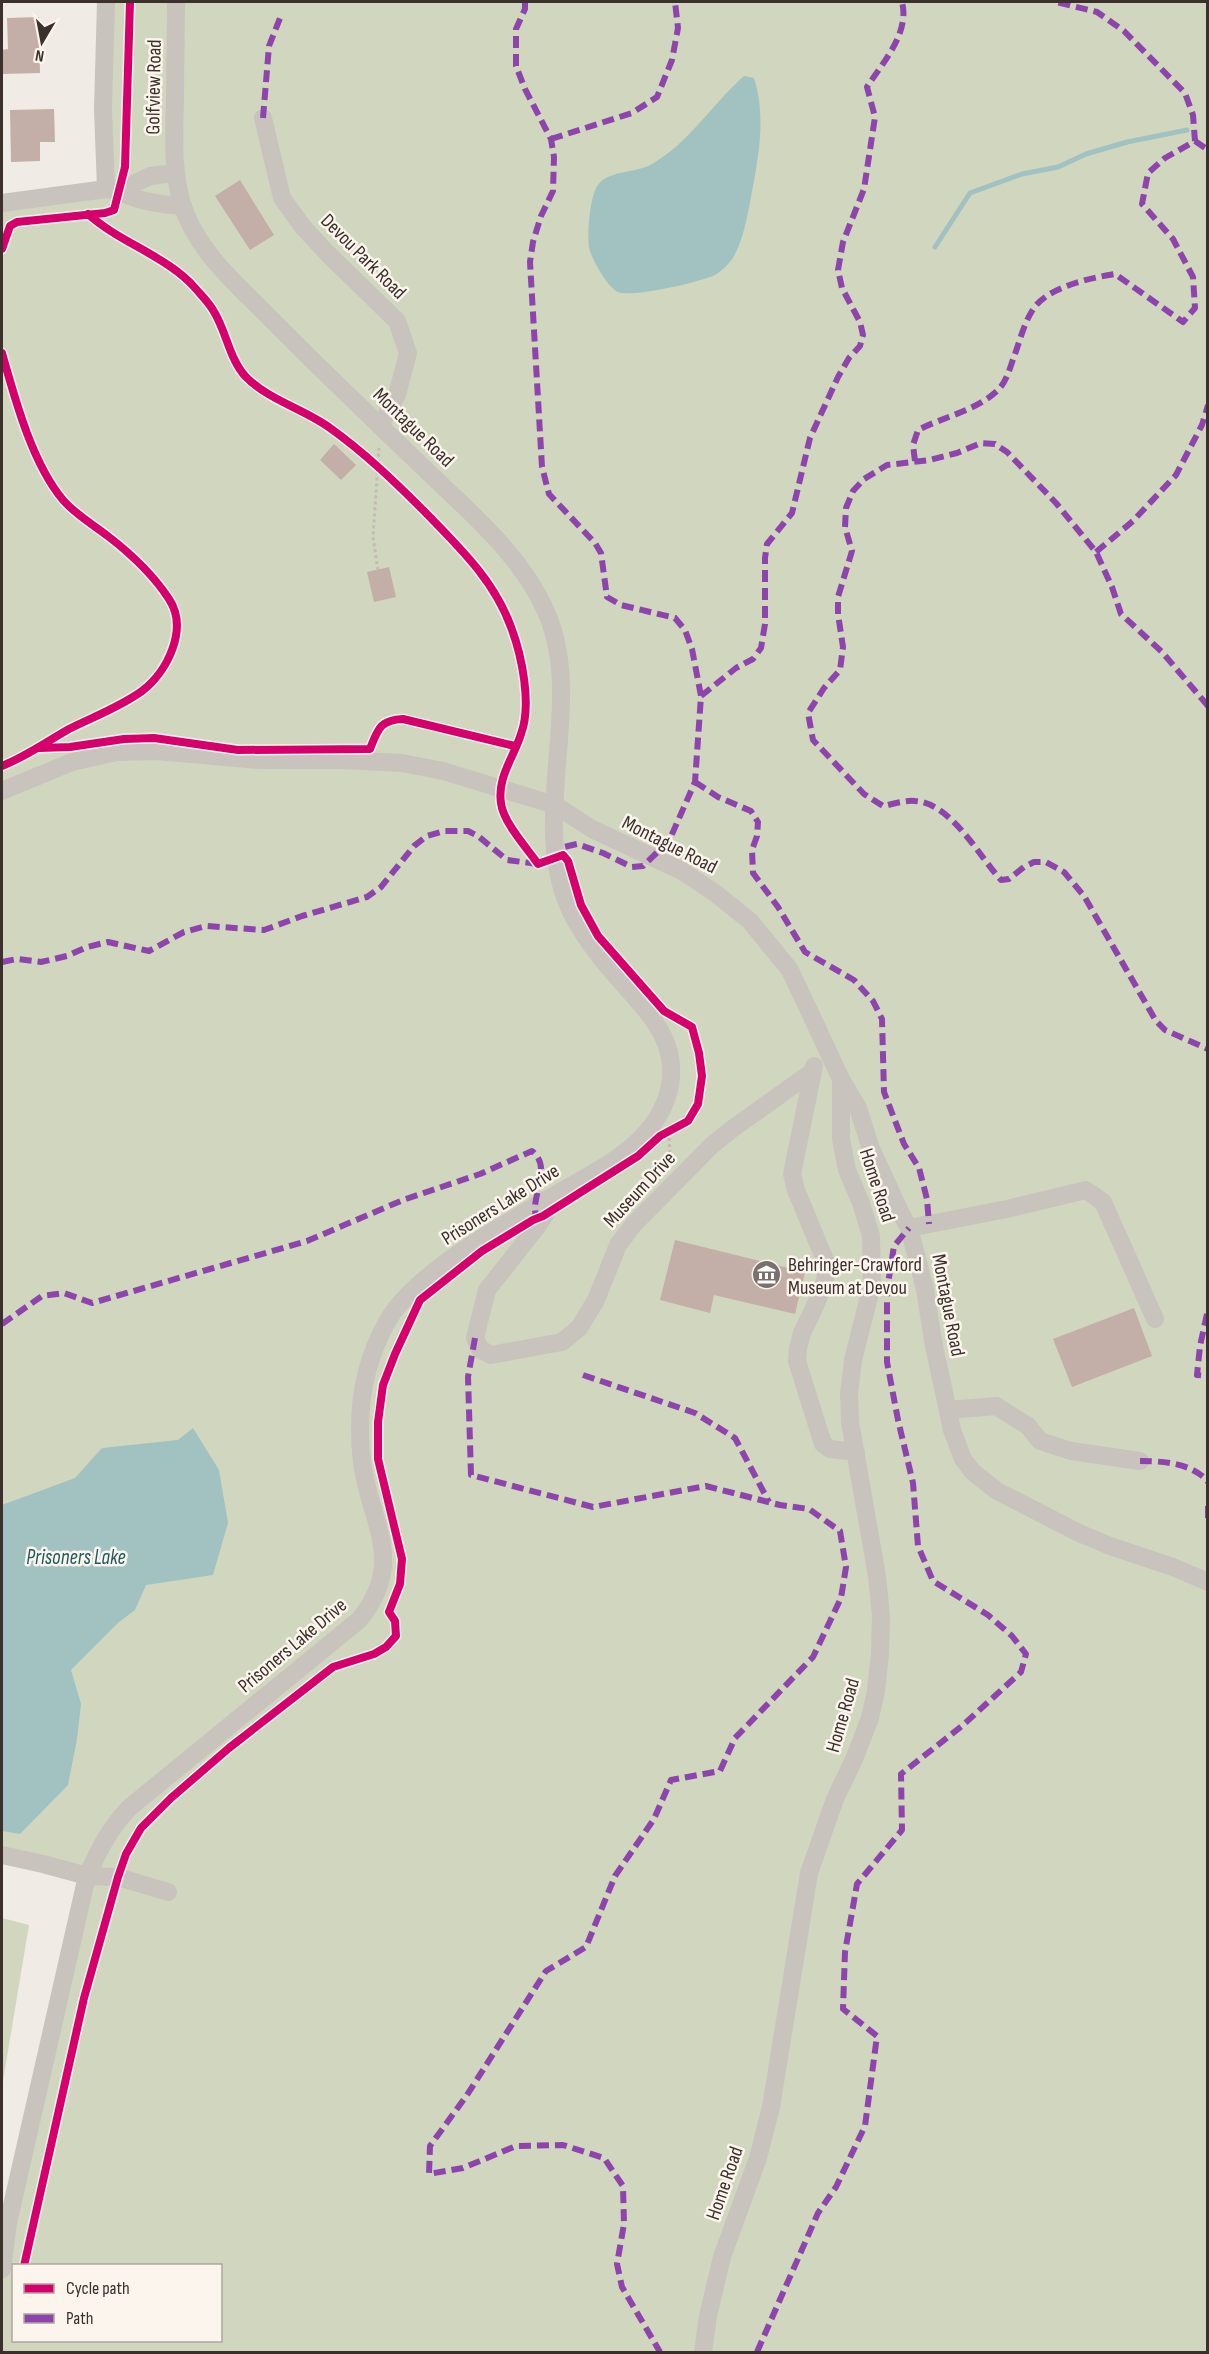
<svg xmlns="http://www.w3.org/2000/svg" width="1209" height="2354" font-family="'Sofia Sans Condensed',sans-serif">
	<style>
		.green { fill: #d1d6bf; fill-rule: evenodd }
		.water { fill: #a1c2c1 }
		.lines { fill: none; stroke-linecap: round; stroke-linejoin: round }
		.stream { stroke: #a1c2c1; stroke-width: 5 }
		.building { fill: #c3afa7 }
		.path { stroke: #c2bbb6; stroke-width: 3; stroke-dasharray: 3 3; stroke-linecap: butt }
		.minor { stroke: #c9c3be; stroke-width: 18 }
		.quiet { stroke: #8e44ad; stroke-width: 6; stroke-dasharray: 12 6; stroke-linecap: butt }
		.cycleway-casing { stroke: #fbf5ee; stroke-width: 11 }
		.cycleway { stroke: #d6006c; stroke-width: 8 }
		.labels { text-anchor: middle; stroke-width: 5; stroke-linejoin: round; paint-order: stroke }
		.street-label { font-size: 20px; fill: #3b302b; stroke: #fbf5ee }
		.poi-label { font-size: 20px; fill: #3b302b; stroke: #fbf5ee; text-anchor: start }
		.water-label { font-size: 21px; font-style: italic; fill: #1f5a5e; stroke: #fbf5ee }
	</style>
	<rect width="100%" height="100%" fill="#f0ebe5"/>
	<g class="green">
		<path d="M 106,2 L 1207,2 L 1207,2352 L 2,2352 L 2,2269 L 87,1876 L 2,1855 L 2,203 L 106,189 ZM 14,2266 L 220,2266 L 220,2340 L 14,2340 Z"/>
		<polygon points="2,1918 29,1925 2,2087"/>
	</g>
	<g class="water">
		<path d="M 744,76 L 754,78 C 765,112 760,147 754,181 C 749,205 746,234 734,256 C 731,262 721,272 715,275 C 700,282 632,298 618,292 C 607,287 591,258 589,247 C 587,234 590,200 596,188 C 606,169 636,174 652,164 C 689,143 713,103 744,76 Z"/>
		<polygon points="193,1428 219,1470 228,1523 213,1575 146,1585 135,1610 119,1622 71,1670 81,1704 77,1739 68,1785 20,1834 2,1831 2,1505 75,1478 102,1448 178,1440"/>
	</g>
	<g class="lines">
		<polyline class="stream" points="935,247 970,193 1022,174 1058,167 1086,154 1127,142 1187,130"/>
	</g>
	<g class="building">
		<polygon points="39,17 40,73 2,74 2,50 8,49 7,18"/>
		<polygon points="54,109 55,142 40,142 40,161 11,162 10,110"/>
		<polygon points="240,180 274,235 250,250 215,196"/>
		<polygon points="334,444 356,465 341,480 320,460"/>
		<polygon points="389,567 396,597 374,602 367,572"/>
		<polygon points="675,1240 805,1272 795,1314 714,1295 710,1313 660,1300"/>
		<polygon points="1134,1308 1152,1356 1072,1387 1053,1339"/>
	</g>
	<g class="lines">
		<g class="path">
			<polyline points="378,570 373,537 379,448"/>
			<polyline points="669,1132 670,1162"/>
		</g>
		<g class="minor">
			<polyline points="106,2 103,109 106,189"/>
			<polyline points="263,118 282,198 303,227 328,254 397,321 408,353 397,395 380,426"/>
			<polyline points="119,191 150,176 175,173"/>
			<path d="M 2,203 L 106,189 C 117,191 125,194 135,198 C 150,203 167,205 183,206"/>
			<polyline points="2,791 72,762 116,752 156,751 260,760 342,760 402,763 443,771 555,805 592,829 682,871 715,893 750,921 790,970 841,1079 858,1108 870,1146 900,1212 909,1228 925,1289 933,1341 952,1430 963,1459 973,1472 997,1491 1079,1533 1110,1546 1173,1567 1208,1582"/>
			<polyline points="814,1066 792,1174 796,1190 827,1265 825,1281 815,1306 802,1333 798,1348 797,1361 823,1444 830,1449 856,1452"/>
			<polyline points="556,1198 536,1228 487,1290 475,1338 480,1349 491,1355 562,1342 579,1328 596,1300 618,1245 634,1224 711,1146 732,1129 812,1072"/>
			<polyline points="909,1228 1007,1209 1086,1190 1103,1202 1155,1319"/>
			<polyline points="948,1410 996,1406 1028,1426 1040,1441 1071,1451 1140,1461"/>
			<polyline points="2,1855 43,1864 87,1876 118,1877 168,1892"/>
			<path d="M 2,2269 L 8,2223 L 87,1876 C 99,1850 109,1829 129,1808 L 359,1620 C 407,1561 370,1524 362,1462 C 356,1413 363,1364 388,1320 C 417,1271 510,1221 560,1192 C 601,1169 651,1145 667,1097 C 685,1041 643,1008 611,970 C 594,950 578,929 568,905 C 530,814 585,703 547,614 C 523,557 472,514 428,472 C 374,420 319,368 266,314 C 234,282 198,251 183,207 C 172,172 174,136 175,100 C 175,67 176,34 176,2"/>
			<polyline points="703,2352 708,2316 722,2257 758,2158 771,2107 809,1873 835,1799 855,1757 870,1718 876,1691 880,1654 881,1616 877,1576 850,1422 849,1394 853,1360 872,1285 871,1236 861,1203 847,1170 841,1139 841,1081"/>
		</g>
		<g class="quiet">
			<polyline points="525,2 525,9 516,29 516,66 525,89 551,139 554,157 553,191 541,216 533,242 530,262 542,467 549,494 595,543 601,553 607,597 621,605 675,618 685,630 692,649 701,696 695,782 669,841 643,866 632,867 603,853 577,844 564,847 563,855"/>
			<polyline points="263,118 269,46 282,13"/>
			<polyline points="551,139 632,113 657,97 672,60 678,28 675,2"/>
			<polyline points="1195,141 1208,150"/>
			<path d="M 915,461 L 913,445 L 918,430 C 943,417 975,411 997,391 C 1007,382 1010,367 1015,354 C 1020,340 1024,324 1032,311 C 1046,287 1090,278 1115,274 L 1183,322 L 1195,308 L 1193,277 L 1173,239 L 1142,204 L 1148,173 L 1165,158 L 1195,141 L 1193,115 L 1185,93 L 1124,31 L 1097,12 L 1056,2"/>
			<polyline points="1096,552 1133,521 1176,475 1202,425 1208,405"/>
			<path d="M 701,696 L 736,668 L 753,659 L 761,648 L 765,624 L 765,558 L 767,544 L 792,513 L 810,438 L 838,377 L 849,358 L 860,346 L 863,335 L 860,322 L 842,288 L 838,270 L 843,242 L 864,189 L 875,117 L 867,87 C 883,62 910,33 902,2"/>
			<path d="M 1208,706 L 1162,652 L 1121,614 L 1112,587 L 1096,552 L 1056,503 L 1007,452 L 995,444 L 981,443 L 957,453 L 930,460 L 887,465 L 864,479 L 853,491 L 846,508 L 845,527 L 852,551 L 838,597 L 838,614 L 843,647 L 840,670 L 824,688 L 808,713 L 813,740 L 864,794 L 883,806 C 893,804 905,800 915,801 C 951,803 979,856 1001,880 L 1009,879 L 1024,867 L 1034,862 L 1046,862 L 1064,872 L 1084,896 L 1156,1021 L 1165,1030 L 1208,1049"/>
			<polyline points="695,782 718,797 751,811 758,822 757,836 752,850 753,873 778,907 805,952 854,980 873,1001 882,1019 884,1092 904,1144 919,1168 927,1199 929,1224"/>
			<polyline points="2,962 17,959 41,962 67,956 87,947 108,942 149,951 184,932 206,926 264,930 302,916 367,897 381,887 414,846 427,836 444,831 468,831 478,836 507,860 538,864"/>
			<polyline points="1207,1314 1200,1346 1197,1375 1208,1376"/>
			<path d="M 2,1324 L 42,1296 L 64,1293 L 92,1303 L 307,1241 L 403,1200 L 480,1174 L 532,1151 C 550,1165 536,1188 535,1207 C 535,1212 536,1217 536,1222"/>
			<polyline points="475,1338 468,1377 471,1475 593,1507 706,1486 780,1505 809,1509 840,1531 846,1567 841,1598 813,1657 735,1738 720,1771 671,1780 654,1819 615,1876 586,1947 546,1971 467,2095 430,2146 429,2174 463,2168 516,2146 563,2145 604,2158 623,2186 624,2224 617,2264 622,2287 660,2352"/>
			<polyline points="583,1375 695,1413 735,1438 769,1502"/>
			<path d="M 1140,1461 C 1162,1461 1193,1463 1208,1482"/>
			<polyline points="1208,1506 1208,1519"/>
			<polyline points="757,2352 818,2213 836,2187 865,2126 877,2036 843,2009 845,1952 857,1884 902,1830 901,1774 962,1726 1021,1672 1026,1654 1012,1636 988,1615 933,1581 918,1546 913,1483 898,1420 887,1362 887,1290 894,1246 909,1228"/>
		</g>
		<defs>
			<g id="cycleway">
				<polyline points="2,249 10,226 17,222 105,213 114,210 125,167 130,2"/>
				<path d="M 2,353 C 15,399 32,463 63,500 C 76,515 94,525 109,537 C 131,554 154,576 169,599 C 189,629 167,672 142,691 C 120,707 93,717 69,729 C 46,742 27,756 2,766"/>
				<path d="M 40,748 L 70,747 L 124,739 L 154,738 L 238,750 L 370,749 C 378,729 380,720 403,719 L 515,746"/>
				<path d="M 24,2266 L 84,1998 L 118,1877 L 126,1854 L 141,1828 L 171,1798 L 229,1748 L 333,1667 L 374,1654 L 386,1647 L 396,1636 L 395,1621 L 389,1612 L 400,1584 L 402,1559 L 378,1459 L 378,1422 L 383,1385 L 395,1354 L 420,1300 L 482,1251 L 533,1220 L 543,1216 L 638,1156 L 660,1136 L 688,1121 L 698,1104 L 702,1076 L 699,1053 L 692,1027 L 664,1011 L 598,936 L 581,905 L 568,861 L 563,855 L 538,864 C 527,848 503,822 501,803 C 497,777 514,757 521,734 C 532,705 522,656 511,627 C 494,580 459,547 425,512 C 395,482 365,453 330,428 C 304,409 268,400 245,376 C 229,358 226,330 213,310 C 209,303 202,296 196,289 C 169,257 120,243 88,214"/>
			</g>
		</defs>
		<use href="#cycleway" class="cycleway-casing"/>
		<use href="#cycleway" class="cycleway"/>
	</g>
	<defs>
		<symbol id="museum-disc" viewBox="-11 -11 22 22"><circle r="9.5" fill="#7a716c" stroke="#fbf5ee"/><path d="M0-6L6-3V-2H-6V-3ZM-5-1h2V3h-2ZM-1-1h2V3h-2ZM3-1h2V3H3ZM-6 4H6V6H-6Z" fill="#fff"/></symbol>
	</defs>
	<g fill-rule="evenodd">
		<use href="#museum-disc" x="750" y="1258" width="33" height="33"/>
	</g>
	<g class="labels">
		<g class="street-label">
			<text transform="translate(153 87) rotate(-89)" y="7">Golfview Road</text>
			<text transform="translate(364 256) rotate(45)" y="7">Devou Park Road</text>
			<text transform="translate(414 427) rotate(44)" y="7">Montague Road</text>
			<text transform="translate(670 844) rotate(27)" y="7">Montague Road</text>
			<text transform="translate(878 1185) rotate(72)" y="7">Home Road</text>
			<text transform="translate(639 1189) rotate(-47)" y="7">Museum Drive</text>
			<text transform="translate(500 1204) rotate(-32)" y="7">Prisoners Lake Drive</text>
			<text transform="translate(949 1305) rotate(79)" y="7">Montague Road</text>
			<text transform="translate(292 1645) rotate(-40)" y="7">Prisoners Lake Drive</text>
			<text transform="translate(842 1715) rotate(-74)" y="7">Home Road</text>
			<text transform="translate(724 2183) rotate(-71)" y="7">Home Road</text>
		</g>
		<g class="poi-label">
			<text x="788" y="1271">Behringer-Crawford<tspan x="788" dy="23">Museum at Devou</tspan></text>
		</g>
		<g class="water-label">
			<text x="76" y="1564">Prisoners Lake</text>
		</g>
	</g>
	<rect width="1209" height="2354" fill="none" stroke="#3b302b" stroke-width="6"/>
	<rect x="12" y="2264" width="210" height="78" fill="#fbf5ee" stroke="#aea6a0" stroke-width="1.5"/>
	<rect x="24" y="2284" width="30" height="9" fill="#d6006c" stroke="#aea6a0" stroke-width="1.5"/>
	<text x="66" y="2294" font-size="18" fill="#3b302b">Cycle path</text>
	<rect x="24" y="2314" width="30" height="9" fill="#8e44ad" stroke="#aea6a0" stroke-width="1.5"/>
	<text x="66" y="2324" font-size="18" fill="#3b302b">Path</text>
	<g transform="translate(42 42) rotate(190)" stroke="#fbf5ee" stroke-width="4.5" paint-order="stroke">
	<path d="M0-4.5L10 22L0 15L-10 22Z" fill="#3b302b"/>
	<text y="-9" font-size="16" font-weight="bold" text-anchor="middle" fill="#3b302b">N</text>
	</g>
</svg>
